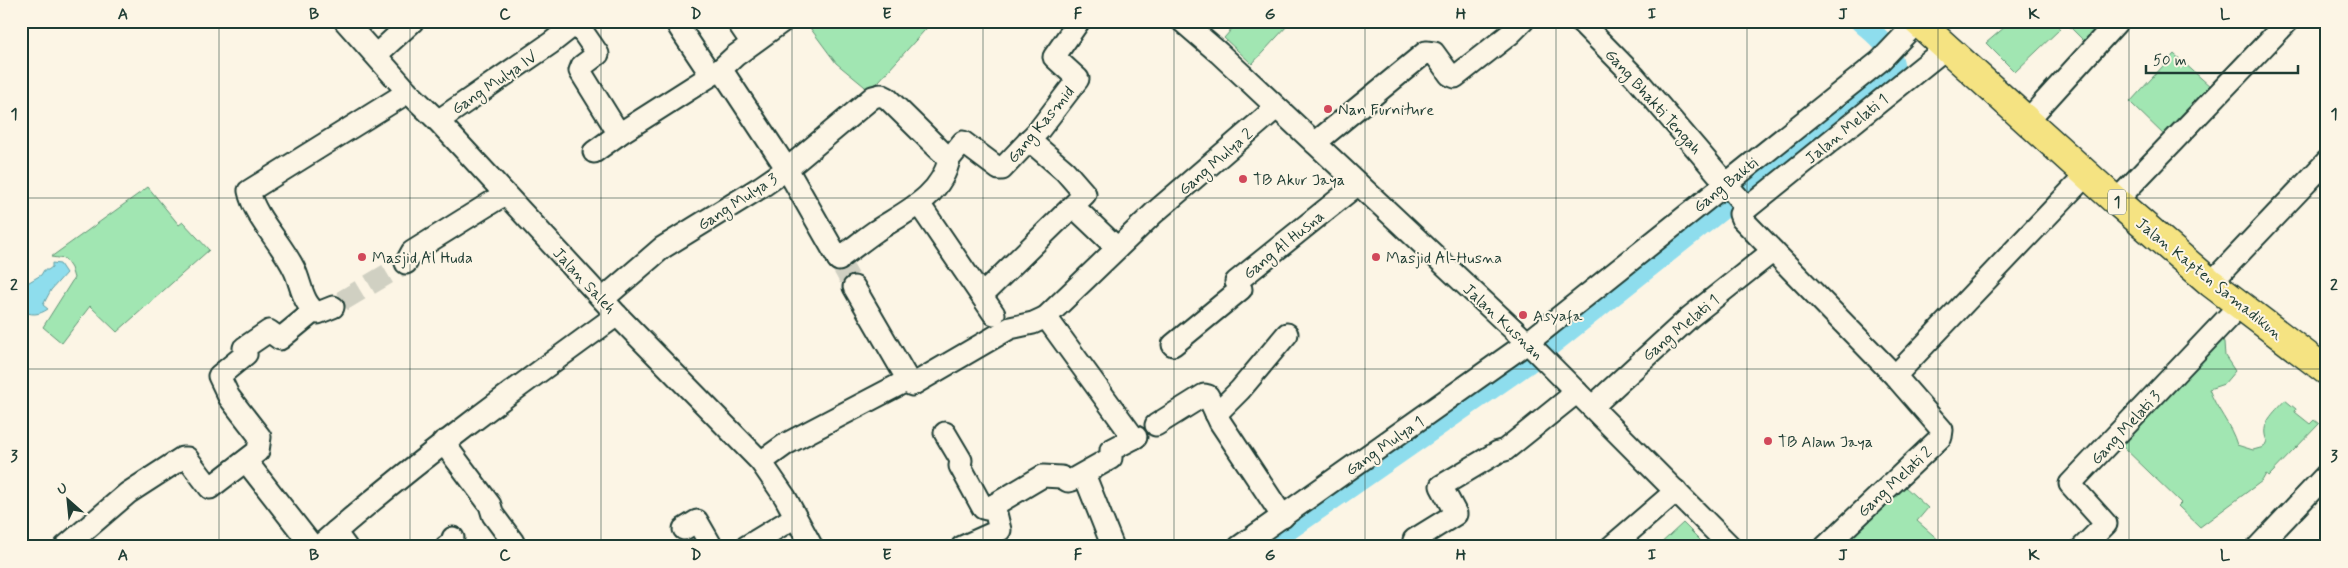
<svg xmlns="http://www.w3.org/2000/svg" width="2348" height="568" font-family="Mynerve,sans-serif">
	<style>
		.green { fill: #a1e6b2; stroke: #609273 }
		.water { fill: #8edded; stroke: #629da3 }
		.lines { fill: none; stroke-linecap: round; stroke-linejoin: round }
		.canal { stroke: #8edded; stroke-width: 21 }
		.minor-tunnel { stroke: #d0d0c2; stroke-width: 21; stroke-dasharray: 21 11; stroke-linecap: butt }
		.minor-casing { stroke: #1f3d34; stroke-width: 25 }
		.trunk-casing { stroke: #1f3d34; stroke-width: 31 }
		.minor { stroke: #fcf5e5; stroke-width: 21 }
		.trunk { stroke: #f5e382; stroke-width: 28 }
		.grid { fill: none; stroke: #1f3d34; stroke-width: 1; stroke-opacity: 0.55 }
		.poi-dot { fill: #d1495b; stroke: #fcf5e5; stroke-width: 2 }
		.labels { text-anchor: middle; stroke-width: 4; stroke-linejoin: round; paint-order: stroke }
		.shield { fill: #fcf5e5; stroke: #617469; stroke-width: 1 }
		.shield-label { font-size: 15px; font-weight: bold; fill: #1f3d34 }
		.street-label { font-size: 16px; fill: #1f3d34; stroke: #fcf5e5 }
		.poi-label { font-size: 16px; fill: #1f3d34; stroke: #fcf5e5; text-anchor: start }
		.neatline { fill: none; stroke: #1f3d34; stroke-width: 2 }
		.grid-label { font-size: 16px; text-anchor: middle; font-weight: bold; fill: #1f3d34 }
	</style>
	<rect width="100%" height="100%" fill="#fcf5e5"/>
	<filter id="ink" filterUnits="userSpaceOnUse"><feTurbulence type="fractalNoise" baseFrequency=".02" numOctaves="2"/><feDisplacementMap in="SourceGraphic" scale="10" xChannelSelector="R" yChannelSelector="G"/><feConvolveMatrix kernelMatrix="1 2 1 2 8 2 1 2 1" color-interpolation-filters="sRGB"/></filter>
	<g filter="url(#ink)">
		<g class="green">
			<polygon points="805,21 933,21 870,91 836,63"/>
			<polygon points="1239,21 1256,21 1259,24 1262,21 1278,23 1284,21 1288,25 1252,64 1224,38"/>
			<polygon points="2012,21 2053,21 2060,29 2015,72 1986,43"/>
			<polygon points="2064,21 2109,21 2087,44"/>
			<polygon points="2174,54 2211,87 2169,140 2130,102"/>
			<polygon points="148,187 179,225 183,222 209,250 117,332 90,306 62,343 43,327 74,278 71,268 65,259 51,257"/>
			<path d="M 2220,335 L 2224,342 L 2225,356 L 2235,371 L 2224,384 L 2209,389 C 2216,409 2231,424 2237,445 L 2253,450 L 2264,447 L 2267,441 C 2259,424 2274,413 2285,400 L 2296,409 L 2295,412 L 2310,424 L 2314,420 L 2319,424 L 2269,476 L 2266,474 L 2262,481 L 2200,527 L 2178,506 L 2181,503 L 2119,443 Z"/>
			<polygon points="1903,485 1928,508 1917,521 1941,542 1936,547 1836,547"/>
			<polygon points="1683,523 1707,547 1657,547"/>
		</g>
		<path class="water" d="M 52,263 L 60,264 L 66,273 L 51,290 L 43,305 L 48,309 C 39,315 31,316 21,310 L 21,282 L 24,285 L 41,275 L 44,270 L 48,270 L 52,267 Z"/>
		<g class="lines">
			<path class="canal" d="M 1264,547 L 1527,364 L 1881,83 L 1894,70 C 1894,47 1875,35 1860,21"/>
			<g class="minor-tunnel">
				<polyline points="839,260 854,287"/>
				<polyline points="342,301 406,263"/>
			</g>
			<defs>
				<g id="minor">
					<polyline points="345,21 408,92 438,121 617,315 761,462 785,497 812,547"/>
					<polyline points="737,21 752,43"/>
					<polyline points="1182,21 1219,53 1532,347 1731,547"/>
					<polyline points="1580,21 1635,77 1747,208"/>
					<polyline points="679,27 711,75"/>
					<polyline points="376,55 413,21"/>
					<polyline points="438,121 551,43 570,28 578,25 598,54 582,66 580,71 619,134 721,69"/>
					<polyline points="2027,121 2118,21"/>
					<polyline points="1315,143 1426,52 1434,53 1450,75 1455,77 1510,34 1523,21"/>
					<polyline points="594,152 619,134"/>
					<polyline points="2116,201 2288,21"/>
					<polyline points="919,204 994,314"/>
					<polyline points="1073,206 1117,248"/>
					<path d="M 838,259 C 851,250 863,240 876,231 C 905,212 942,196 949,159"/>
					<polyline points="839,260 787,169 873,97 881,95 887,98 949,159 963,142 999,169 1002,169 1039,130 1078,79 1054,57 1079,21"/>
					<polyline points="406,263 412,252 505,194"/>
					<polyline points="2211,283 2327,161"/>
					<polyline points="854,287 908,380"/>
					<polyline points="982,295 1085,194 1065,171 1029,140"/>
					<polyline points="603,299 662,248 761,187 787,169 721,69 735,56 783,21"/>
					<path d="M 333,307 L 318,313 C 303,306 301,284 295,271 C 284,246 254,217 249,191 L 408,92"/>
					<polyline points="1173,345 1241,289 1236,282 1358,184"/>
					<polyline points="1895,376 2087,174"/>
					<polyline points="1592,407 1690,317 1773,251"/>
					<polyline points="1216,414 1240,390 1287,334"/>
					<polyline points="1156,425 1204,395 1208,396 1220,422 1283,517"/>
					<polyline points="945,433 961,460 960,466 983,508 987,509 994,505"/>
					<polyline points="1134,438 1046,317 1154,213 1276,108"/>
					<polyline points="443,442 490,505 493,515 513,542"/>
					<polyline points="246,461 313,547"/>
					<polyline points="761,462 786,444 908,380 912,385 1010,328 1033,323 1046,317"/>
					<polyline points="1084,474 1113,547"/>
					<polyline points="1063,478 1068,481 1072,480 1111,458 1111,450 1136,437"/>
					<polyline points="684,529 697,521 712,547"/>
					<polyline points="335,532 346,547"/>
					<polyline points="65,547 128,493 182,458 187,458 210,488 258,451 260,437 229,397 219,376 246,354 244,348 269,331 280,339 314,311"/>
					<path d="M 318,547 C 413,463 515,389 617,315"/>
					<polyline points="446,547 452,543 453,538"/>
					<polyline points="746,547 795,517"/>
					<polyline points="962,547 1000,530 994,505 1043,476 1061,477"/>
					<polyline points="1239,547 1527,343 1880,61 1918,21"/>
					<polyline points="1419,547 1414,540 1456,514 1441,486 1498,452 1505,450 1577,392"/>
					<polyline points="1611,547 1676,491"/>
					<polyline points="1825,547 1941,437 1942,430 1895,376 1742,219 1740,214 1946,48"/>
					<polyline points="2083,547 2106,524 2070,484 2239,306"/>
					<polyline points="2258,547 2327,474"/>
				</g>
				<polyline id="trunk" points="1917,21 2116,201 2211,283 2327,371"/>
			</defs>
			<use href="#minor" class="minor-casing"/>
			<use href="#trunk" class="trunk-casing"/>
			<use href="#minor" class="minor"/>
			<use href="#trunk" class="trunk"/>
		</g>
	</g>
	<path class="grid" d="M 219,21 L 219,547M 410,21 L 410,547M 601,21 L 601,547M 792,21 L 792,547M 983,21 L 983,547M 1174,21 L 1174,547M 1365,21 L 1365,547M 1556,21 L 1556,547M 1747,21 L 1747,547M 1938,21 L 1938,547M 2129,21 L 2129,547M 21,198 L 2327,198M 21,369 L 2327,369"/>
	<g class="poi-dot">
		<circle cx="1328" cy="109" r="5"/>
		<circle cx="1243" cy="179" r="5"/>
		<circle cx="362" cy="257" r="5"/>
		<circle cx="1376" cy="257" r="5"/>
		<circle cx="1523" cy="315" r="5"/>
		<circle cx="1768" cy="441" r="5"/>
	</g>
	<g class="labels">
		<rect class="shield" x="2108" y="189.5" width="18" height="25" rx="4"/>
		<g class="shield-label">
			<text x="2117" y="207">1</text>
		</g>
		<g class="street-label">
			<text transform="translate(494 82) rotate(-34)" y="6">Gang Mulya IV</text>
			<text transform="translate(1654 101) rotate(48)" y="6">Gang Bhakti Tengah</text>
			<text transform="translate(1040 124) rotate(-50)" y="6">Gang Kasmid</text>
			<text transform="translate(1846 128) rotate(-39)" y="6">Jalan Melati 1</text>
			<text transform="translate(1215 161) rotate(-41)" y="6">Gang Mulya 2</text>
			<text transform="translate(1725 184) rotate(-39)" y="6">Gang Bakti</text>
			<text transform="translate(737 201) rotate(-33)" y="6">Gang Mulya 3</text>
			<text transform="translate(1283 244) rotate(-39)" y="6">Gang Al Husna</text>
			<text transform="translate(2210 278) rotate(39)" y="6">Jalan Kapten Samadikun</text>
			<text transform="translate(585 280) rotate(47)" y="6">Jalan Saleh</text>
			<text transform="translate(1504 321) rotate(43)" y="6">Jalan Kusnan</text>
			<text transform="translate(1680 327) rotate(-40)" y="6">Gang Melati 1</text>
			<text transform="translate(2125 427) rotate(-47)" y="6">Gang Melati 3</text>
			<text transform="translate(1384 445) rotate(-35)" y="6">Gang Mulya 1</text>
			<text transform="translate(1894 481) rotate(-43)" y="6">Gang Melati 2</text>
		</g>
		<g class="poi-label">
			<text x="1338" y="115">Nan Furniture</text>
			<text x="1253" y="185">TB Akur Jaya</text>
			<text x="372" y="263">Masjid Al Huda</text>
			<text x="1386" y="263">Masjid Al-Husna</text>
			<text x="1533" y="321">Asyafa</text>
			<text x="1778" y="447">TB Alam Jaya</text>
		</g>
	</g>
	<rect width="2348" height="568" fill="none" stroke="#fcf5e5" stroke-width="55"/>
	<g transform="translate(68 500) rotate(333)" stroke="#fcf5e5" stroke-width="4" paint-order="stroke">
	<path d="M0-4L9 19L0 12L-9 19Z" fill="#1f3d34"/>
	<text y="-8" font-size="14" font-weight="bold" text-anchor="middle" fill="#1f3d34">U</text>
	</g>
	<path d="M2146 65v8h152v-8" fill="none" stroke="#1f3d34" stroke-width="2.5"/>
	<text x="2153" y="65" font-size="15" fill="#1f3d34" stroke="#fcf5e5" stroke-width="4" paint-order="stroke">50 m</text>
	<rect x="28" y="28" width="2292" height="512" class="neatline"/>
	<g class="grid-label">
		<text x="123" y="19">A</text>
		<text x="314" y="19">B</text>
		<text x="505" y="19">C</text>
		<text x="696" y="19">D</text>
		<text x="887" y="19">E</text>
		<text x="1078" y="19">F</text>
		<text x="1270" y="19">G</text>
		<text x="1461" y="19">H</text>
		<text x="1652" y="19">I</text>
		<text x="1843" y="19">J</text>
		<text x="2034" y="19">K</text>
		<text x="2225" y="19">L</text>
		<text x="14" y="119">1</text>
		<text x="2334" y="119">1</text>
		<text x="14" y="290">2</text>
		<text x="2334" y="290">2</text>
		<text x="14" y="461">3</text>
		<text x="2334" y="461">3</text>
		<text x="123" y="560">A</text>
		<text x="314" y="560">B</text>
		<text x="505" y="560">C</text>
		<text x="696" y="560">D</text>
		<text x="887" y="560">E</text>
		<text x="1078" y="560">F</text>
		<text x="1270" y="560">G</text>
		<text x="1461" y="560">H</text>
		<text x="1652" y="560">I</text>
		<text x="1843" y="560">J</text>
		<text x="2034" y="560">K</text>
		<text x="2225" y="560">L</text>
	</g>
</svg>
